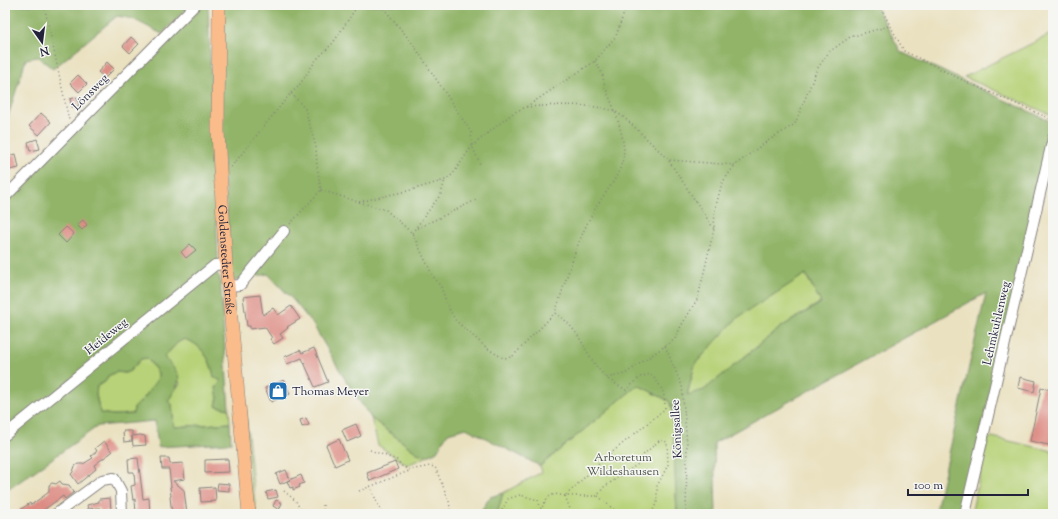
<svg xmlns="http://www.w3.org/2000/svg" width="1058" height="519" font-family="'Sorts Mill Goudy',serif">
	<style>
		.green { fill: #b7d278; stroke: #6c7a5a }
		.forest { fill: #91b468; stroke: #5a6b52; fill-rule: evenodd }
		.building { fill: #dd8c84 }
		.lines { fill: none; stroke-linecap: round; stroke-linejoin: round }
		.minor-casing { stroke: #86827e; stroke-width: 12 }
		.major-casing { stroke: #86827e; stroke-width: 14 }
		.path { stroke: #86827e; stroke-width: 1.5; stroke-dasharray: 1 3; stroke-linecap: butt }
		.minor { stroke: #fff; stroke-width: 10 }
		.major { stroke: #fabc8b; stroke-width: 13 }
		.labels { text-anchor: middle; stroke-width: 3; stroke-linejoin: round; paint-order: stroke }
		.street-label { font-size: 12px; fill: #22223b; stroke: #f6f6f2 }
		.poi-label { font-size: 12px; fill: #22223b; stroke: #f6f6f2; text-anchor: start }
		.park-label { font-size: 12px; fill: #4f574d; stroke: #f6f6f2 }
	</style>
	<rect width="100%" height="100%" fill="#f6f6f2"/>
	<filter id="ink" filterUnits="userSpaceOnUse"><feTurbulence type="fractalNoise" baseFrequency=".025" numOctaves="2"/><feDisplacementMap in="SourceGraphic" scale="8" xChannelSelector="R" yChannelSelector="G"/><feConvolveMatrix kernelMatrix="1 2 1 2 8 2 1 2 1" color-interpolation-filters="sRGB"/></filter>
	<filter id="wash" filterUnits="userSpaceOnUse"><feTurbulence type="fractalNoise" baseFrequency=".012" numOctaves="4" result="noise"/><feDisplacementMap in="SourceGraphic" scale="16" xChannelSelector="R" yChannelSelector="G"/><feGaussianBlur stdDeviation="0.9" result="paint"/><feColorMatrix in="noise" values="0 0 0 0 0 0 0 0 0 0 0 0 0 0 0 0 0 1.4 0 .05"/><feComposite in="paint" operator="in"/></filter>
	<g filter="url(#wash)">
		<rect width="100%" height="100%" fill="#eae1c0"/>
		<g class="green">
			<polygon points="1053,33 1053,114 1051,115 964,77"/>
			<polygon points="805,274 821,302 781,327 704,390 687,396 695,364 737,318"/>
			<path d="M 184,339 C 201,343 211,360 214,377 L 221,381 L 216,388 L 218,398 L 216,406 L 229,409 L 230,423 L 174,427 L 172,404 L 168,401 L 180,383 L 164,357 L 177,343 Z"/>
			<polygon points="147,358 158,373 158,378 144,398 134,408 133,414 113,415 100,413 96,394 97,386 105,382 108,376 116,372 125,373 130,371 141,359"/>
			<polygon points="242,374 256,514 252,514"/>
			<polygon points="638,385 669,401 672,409 677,514 497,514 503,493 542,472 540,466"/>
			<polygon points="371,418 417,453 428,456 407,465 378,445"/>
			<polygon points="992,437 1053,451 1053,514 1005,514 972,510 988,439"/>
		</g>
		<g class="forest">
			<polygon points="5,5 190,5 162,34 133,19 117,16 53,69 38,57 26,59 5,126"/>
			<polygon points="197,5 208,5 218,260 5,433 5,202"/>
			<path d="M 222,5 L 875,5 L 901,52 L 1048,120 L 1051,124 L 1053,129 L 997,365 L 960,514 L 935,514 L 986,293 L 714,443 L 716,514 L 677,514 L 672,409 L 669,401 L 638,385 L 540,466 L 466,428 L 448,433 L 437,451 L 428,456 L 417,453 L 371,418 L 349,386 L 312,323 L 294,301 L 268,274 L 232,281 L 221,133 ZM 806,274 L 821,303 L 781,327 L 704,390 L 687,395 L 695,364 L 737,318 Z"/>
			<path d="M 211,270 L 216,272 L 220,278 L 229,409 L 216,406 L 218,398 L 216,388 L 221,381 L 214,377 C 211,360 201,343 184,339 L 177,343 L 164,357 C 183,378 183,377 168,401 L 172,404 L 174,427 L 230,423 L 231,443 L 158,447 L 155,421 L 98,426 L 5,492 L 5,439 ZM 147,358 L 158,373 L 158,378 L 144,398 L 134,408 L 133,414 L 113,415 L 100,413 L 96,395 L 97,386 L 105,382 L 108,376 L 116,372 L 125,373 L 130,371 L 141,359 Z"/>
			<polygon points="503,493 497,514 482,514 482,509 490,497"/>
		</g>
		<g id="blocks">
			<g class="building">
				<polygon points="131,37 139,44 130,53 123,46"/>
				<polygon points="107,62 114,69 105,78 98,72"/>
				<polygon points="78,75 87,84 79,92 70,83"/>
				<polygon points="77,97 79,106 72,107 70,99"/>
				<polygon points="41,113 51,122 39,135 29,126"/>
				<polygon points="37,139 40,149 30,151 28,142"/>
				<polygon points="16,154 19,168 5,171 5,156"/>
				<polygon points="83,220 87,225 82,230 77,225"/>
				<polygon points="66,227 74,234 66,243 58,235"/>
				<polygon points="190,244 196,250 186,258 181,252"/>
				<polygon points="260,295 263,315 273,308 278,315 291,306 300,319 287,327 288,328 280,334 283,338 274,344 270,339 272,338 265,327 250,329 250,326 247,326 243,297"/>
				<polygon points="314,348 328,382 315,387 302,358 287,364 284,357 300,350 302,353"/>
				<polygon points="1020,377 1036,381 1034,392 1018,388"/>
				<polygon points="284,380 290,394 271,402 265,388"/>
				<polygon points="1041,388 1053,390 1053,446 1030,441"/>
				<polygon points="306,418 309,425 302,427 300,420"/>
				<polygon points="356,424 361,436 347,442 342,430"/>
				<polygon points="123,431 132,431 132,441 124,442"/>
				<polygon points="140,435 145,436 146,445 133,446 132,436"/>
				<polygon points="339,439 348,460 335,466 326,445"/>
				<polygon points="104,441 112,452 94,465 96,469 78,484 71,474 73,472 75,466 78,464 83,464 93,458 91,456 97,451 95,448"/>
				<polygon points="138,458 143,499 149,498 150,514 136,514 135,499 133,500 131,486 135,485 134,472 129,472 128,459"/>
				<polygon points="161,458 169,458 170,464 183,463 185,479 173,481 184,490 187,514 172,514 170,497 171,496 170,487 171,487 169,469 162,469"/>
				<polygon points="228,459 229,472 205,473 205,460"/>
				<polygon points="395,462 398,469 370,481 367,473"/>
				<polygon points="286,470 290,480 280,484 276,474"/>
				<polygon points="301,475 304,483 299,485 300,487 293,490 293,487 290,488 287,481"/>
				<polygon points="60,481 62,484 69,485 74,492 65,499 63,496 38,514 14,514 30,503 31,505 49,492 49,485 52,483 56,484"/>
				<polygon points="218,483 229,484 229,491 217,490"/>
				<polygon points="215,487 216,501 201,502 200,488"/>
				<polygon points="276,490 278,497 268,499 266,492"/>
				<polygon points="110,498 111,511 100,512 100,508 88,509 87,505 99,502 99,499"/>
				<polygon points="276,500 282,503 279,510 273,506"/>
			</g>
		</g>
	</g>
	<g filter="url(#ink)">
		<use href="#blocks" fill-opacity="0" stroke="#86827e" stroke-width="1"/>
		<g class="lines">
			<defs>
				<g id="minor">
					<polyline points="5,197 195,5"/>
					<polyline points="228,286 240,285 284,231"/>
					<polyline points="5,435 215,265 226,264"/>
					<polyline points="56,514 102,480 114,478 121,491 122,514"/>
					<polyline points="965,514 1053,138"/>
				</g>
				<g id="major">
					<path id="s1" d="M 219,5 L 218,131 L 220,170 L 226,264 L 249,514"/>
				</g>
			</defs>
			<use href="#minor" class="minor-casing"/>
			<use href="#major" class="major-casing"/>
			<g class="path">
				<polyline points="44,5 69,120"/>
				<polyline points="381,5 413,44 471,132 472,146 480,164"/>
				<polyline points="879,5 904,51 960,79 1053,120"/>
				<polyline points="595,61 602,73 605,87 615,111 627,120 669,160 735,165"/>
				<polyline points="291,93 298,87 316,60 333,43 358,5"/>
				<path d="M 526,107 C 557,105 586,103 615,111 C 619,124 626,145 623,158 C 619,180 601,196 591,216 C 575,246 566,281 555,313 C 575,326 579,338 591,358 C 595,365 601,372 606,378 L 625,374 L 675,339 L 681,326 L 698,298 L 714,229 L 715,209 L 722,183 L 735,165 L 766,142 L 795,124 L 817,69 L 829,52 L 850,37 L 889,26"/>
				<polyline points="669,161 714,229"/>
				<polyline points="231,167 291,93 305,109 316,147 317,166 321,190"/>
				<polyline points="321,190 359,202 411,190 445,180 453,174 472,146 513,113 526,107 595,61 616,36 625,10 626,5"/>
				<polyline points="359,202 386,210 412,233 433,276 441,287 448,307 456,321 488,349 503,358 512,357 555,313"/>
				<polyline points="290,224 321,190"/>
				<polyline points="417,228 418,228 476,200"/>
				<polyline points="412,233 441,194 445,180"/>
				<polyline points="665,346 682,386 687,444 686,514"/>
				<polyline points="370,450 397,460 402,466 410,470 430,466 435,467 449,501 451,514"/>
				<polyline points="370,486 382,514"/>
				<polyline points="284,491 296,501 302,513"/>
				<polyline points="359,491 409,471"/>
				<path d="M 566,495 L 605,458 L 665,409 C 665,393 662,385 650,374 L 640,377 L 626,390 L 606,378"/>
				<polyline points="565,496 572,514"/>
				<polyline points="598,496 619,514"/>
				<polyline points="323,514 323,505"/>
				<polyline points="502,514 502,510 508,499 520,495 538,500 541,509 548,497 555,494 565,496 597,496 604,487 638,464 644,454 660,440 667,442 668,465 657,486 657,502 651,514"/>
			</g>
			<use href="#minor" class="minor"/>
			<use href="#major" class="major"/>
		</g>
	</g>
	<defs>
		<symbol id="shop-square" viewBox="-11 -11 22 22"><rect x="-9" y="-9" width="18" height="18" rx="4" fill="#1f6fb2" stroke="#f6f6f2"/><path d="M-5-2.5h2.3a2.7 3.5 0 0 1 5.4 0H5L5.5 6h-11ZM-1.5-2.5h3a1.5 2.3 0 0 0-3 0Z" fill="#fff"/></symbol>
	</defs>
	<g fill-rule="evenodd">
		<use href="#shop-square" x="267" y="380" width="22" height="22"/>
	</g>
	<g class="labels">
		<g class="street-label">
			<text transform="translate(90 92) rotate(-45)" y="4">Lönsweg</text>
			<text dy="4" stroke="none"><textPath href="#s1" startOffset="255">Goldenstedter Straße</textPath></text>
			<text transform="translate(996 323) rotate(-77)" y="4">Lehmkuhlenweg</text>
			<text transform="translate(106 336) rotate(-39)" y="4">Heideweg</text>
			<text transform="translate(676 429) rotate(-93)" y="4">Königsallee</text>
		</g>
		<g class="poi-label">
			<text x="292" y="395">Thomas Meyer</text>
		</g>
		<g class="park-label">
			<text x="623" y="461">Arboretum<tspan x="623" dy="14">Wildeshausen</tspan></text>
		</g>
	</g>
	<rect width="1058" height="519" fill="none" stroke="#f6f6f2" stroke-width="20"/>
	<g transform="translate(42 42) rotate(166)" stroke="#f6f6f2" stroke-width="3" paint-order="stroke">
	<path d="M0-3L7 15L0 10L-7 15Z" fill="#22223b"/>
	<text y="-6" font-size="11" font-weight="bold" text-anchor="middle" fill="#22223b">N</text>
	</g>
	<path d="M908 489v6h120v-6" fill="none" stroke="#22223b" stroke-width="2"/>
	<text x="914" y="489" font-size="12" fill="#22223b" stroke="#f6f6f2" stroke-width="3" paint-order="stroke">100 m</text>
</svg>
